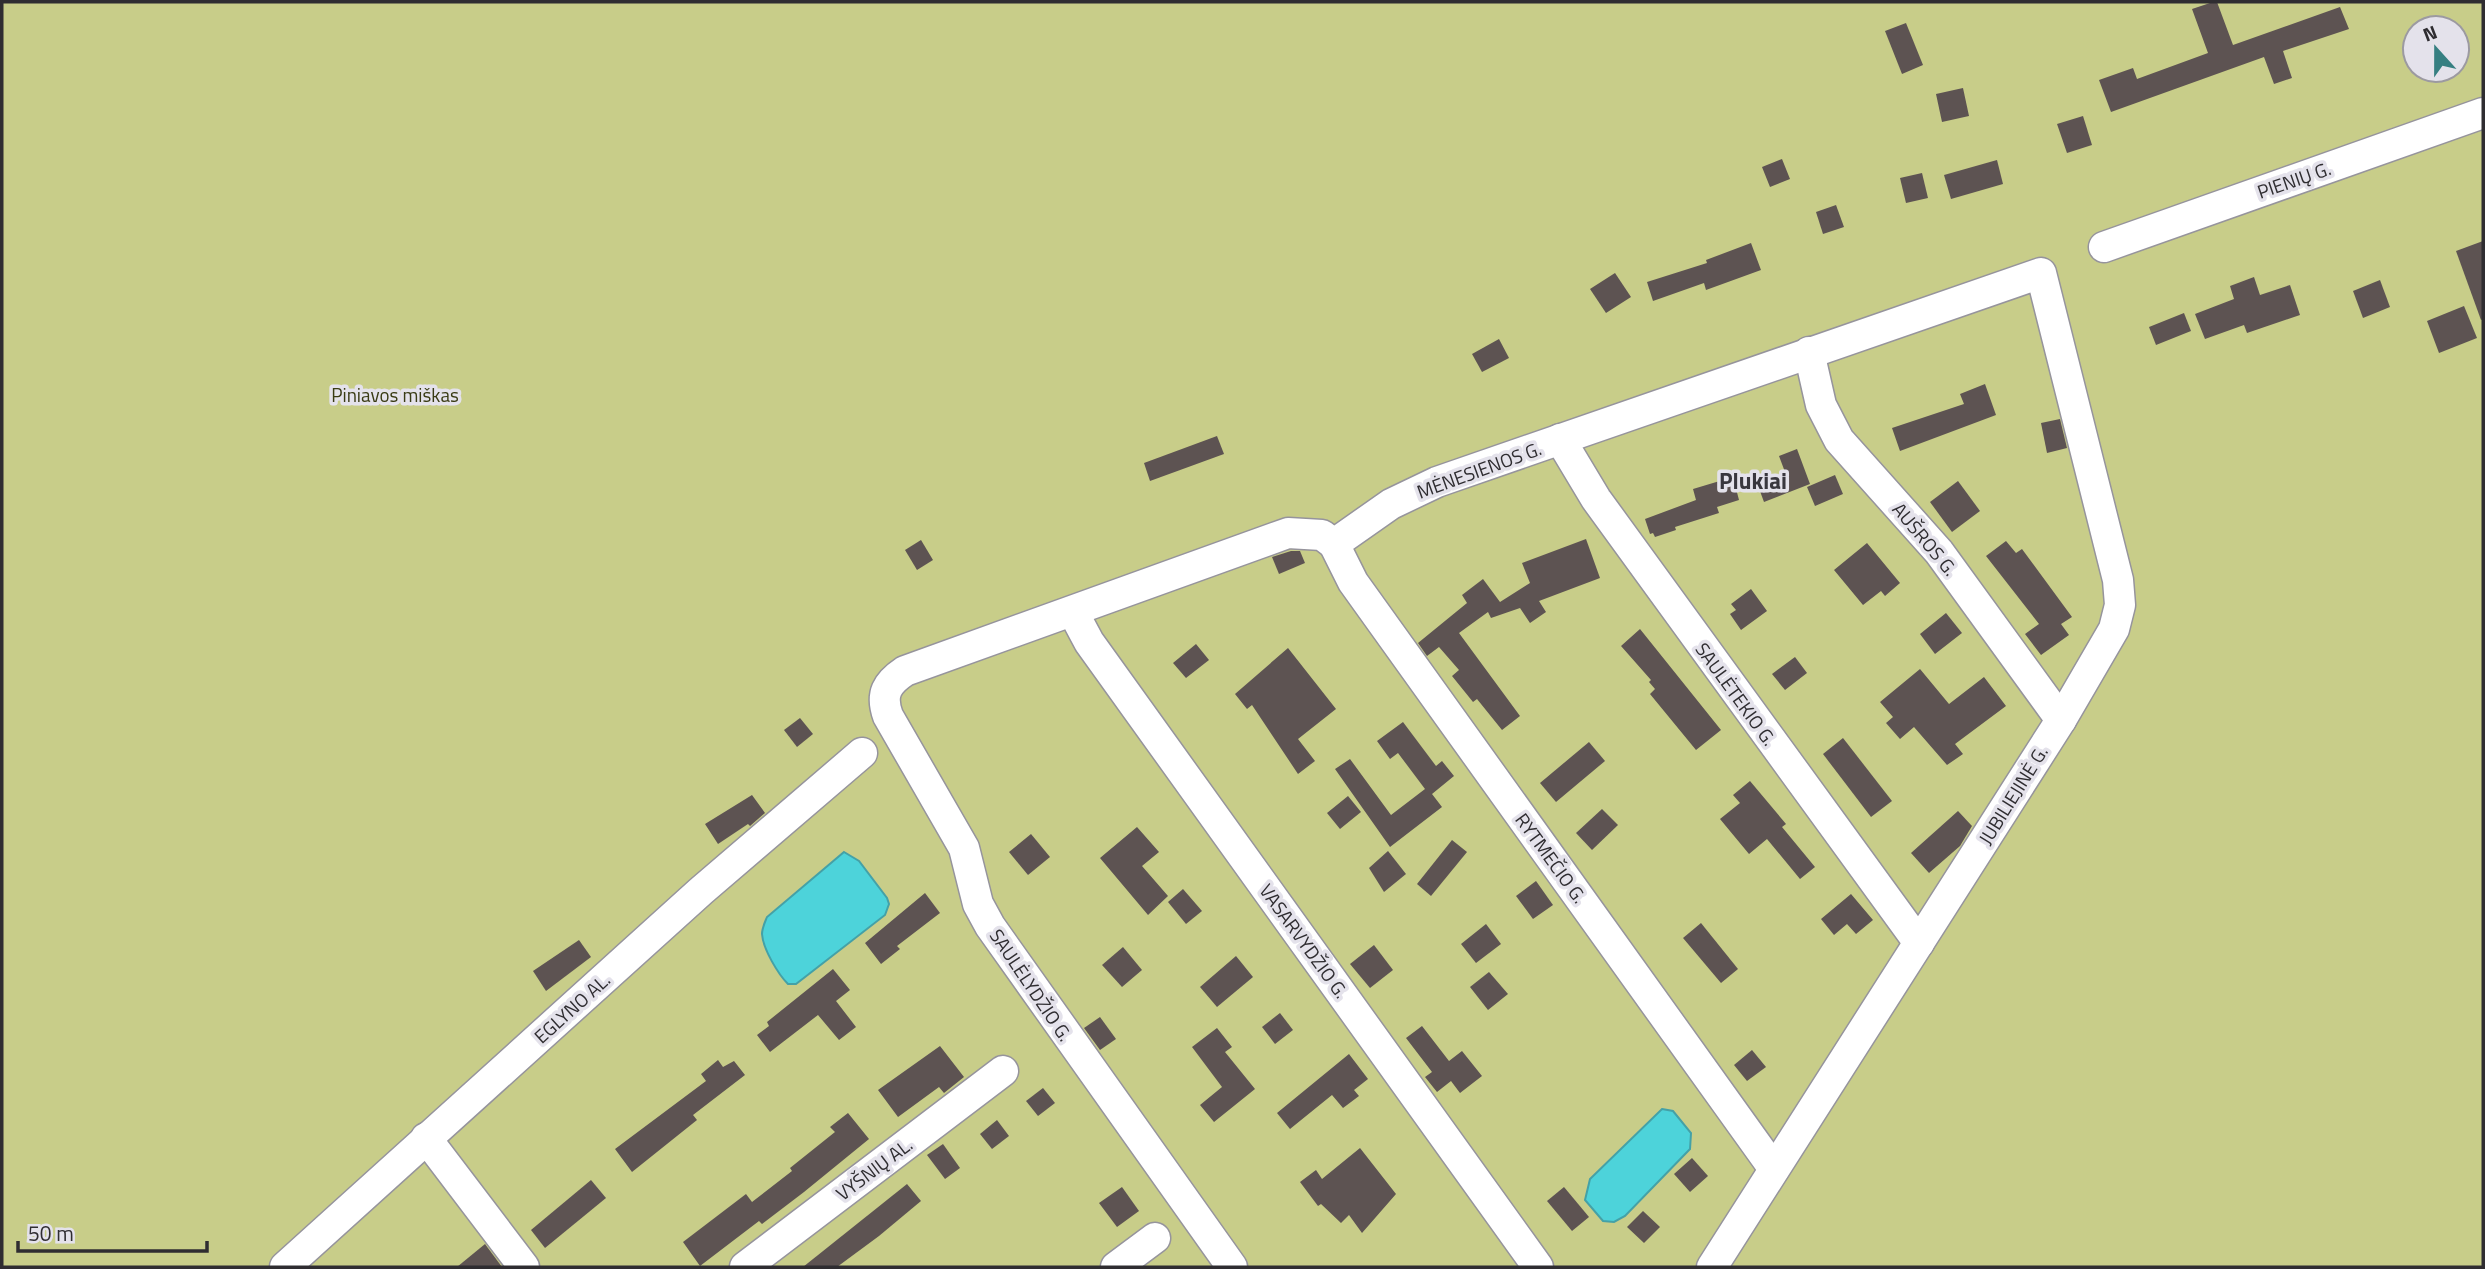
<svg xmlns="http://www.w3.org/2000/svg" width="2485" height="1269" font-family="'Titillium Web',sans-serif">
	<style>
		.green { fill: #c8cd89; fill-rule: evenodd }
		.water { fill: #4dd3da; stroke: #44a1a7; stroke-width: 2 }
		.building { fill: #5d5352 }
		.lines { fill: none; stroke-linecap: round; stroke-linejoin: round }
		.street-casing { stroke: #96949c; stroke-width: 33 }
		.street { stroke: #fff; stroke-width: 30 }
		.labels { text-anchor: middle; stroke-width: 7; stroke-linejoin: round; paint-order: stroke }
		.street-label { font-size: 19px; fill: #2f2d31; stroke: #e4e2eb }
		.park-label { font-size: 19px; fill: #393b14; stroke: #e4e2eb }
		.quarter-label { font-size: 23px; font-weight: bold; fill: #39373e; stroke: #e4e2eb }
	</style>
	<rect width="100%" height="100%" fill="#e4e2eb"/>
	<path class="green" d="M 2,2 L 2483,2 L 2483,1267 L 2,1267 ZM 2415,28 L 2457,28 L 2457,70 L 2415,70 Z"/>
	<g class="water">
		<path d="M 844,852 L 859,861 L 887,898 L 889,904 L 885,915 L 796,984 L 788,984 C 778,974 763,949 762,934 C 762,928 765,922 767,917 Z"/>
		<polygon points="1662,1109 1673,1111 1691,1133 1690,1149 1625,1216 1614,1222 1603,1221 1585,1200 1590,1179"/>
	</g>
	<g class="building">
		<polygon points="2213,2 2217,2 2233,45 2340,7 2349,29 2283,51 2292,78 2274,84 2264,57 2111,112 2099,80 2133,68 2137,79 2208,53 2192,9"/>
		<polygon points="1906,23 1923,65 1902,74 1885,31"/>
		<polygon points="1963,88 1969,116 1942,122 1936,94"/>
		<polygon points="2083,116 2092,145 2067,153 2057,124"/>
		<polygon points="1782,159 1790,179 1770,187 1762,167"/>
		<polygon points="1997,160 2003,184 1951,199 1944,175"/>
		<polygon points="1922,173 1928,198 1906,203 1900,178"/>
		<polygon points="1836,205 1844,227 1823,234 1816,212"/>
		<polygon points="2483,241 2483,319 2481,320 2456,251"/>
		<polygon points="1751,243 1761,270 1706,290 1704,283 1653,301 1647,282 1707,263 1706,260"/>
		<polygon points="1615,273 1631,297 1606,313 1590,289"/>
		<polygon points="2254,277 2260,295 2290,285 2300,315 2247,333 2244,325 2205,339 2195,314 2234,299 2230,286"/>
		<polygon points="2380,280 2390,307 2363,318 2353,291"/>
		<polygon points="2464,306 2477,338 2439,353 2427,321"/>
		<polygon points="2184,313 2191,331 2156,345 2149,327"/>
		<polygon points="1499,339 1509,358 1482,372 1472,354"/>
		<polygon points="1985,384 1996,415 1900,451 1892,428 1964,404 1960,394"/>
		<polygon points="2060,419 2067,448 2047,453 2041,423"/>
		<polygon points="1217,436 1224,454 1150,481 1144,463"/>
		<polygon points="1797,449 1810,484 1764,502 1757,483 1785,472 1779,456"/>
		<polygon points="1835,475 1843,494 1815,506 1807,487"/>
		<polygon points="1733,477 1739,500 1717,507 1719,513 1675,527 1676,530 1655,537 1653,533 1650,534 1645,519 1696,500 1693,489"/>
		<polygon points="1958,481 1980,511 1952,532 1930,502"/>
		<polygon points="1586,539 1600,578 1539,601 1546,612 1530,623 1520,608 1491,618 1488,612 1459,633 1520,716 1502,730 1477,699 1473,702 1452,676 1459,670 1439,647 1427,656 1418,643 1467,603 1462,595 1483,579 1500,602 1530,583 1522,563"/>
		<polygon points="921,540 933,560 917,570 905,550"/>
		<polygon points="2006,541 2016,553 2022,549 2072,617 2061,624 2069,635 2041,655 2025,634 2039,624 1986,556"/>
		<polygon points="1867,543 1900,583 1885,596 1881,591 1863,605 1834,570"/>
		<polygon points="1291,551 1300,551 1305,563 1279,574 1272,557"/>
		<polygon points="1751,589 1767,611 1741,630 1730,614 1736,610 1731,604"/>
		<polygon points="1946,613 1962,633 1935,654 1920,634"/>
		<polygon points="1640,629 1721,730 1696,750 1650,694 1655,689 1649,682 1651,680 1621,646"/>
		<polygon points="1196,644 1209,660 1186,678 1173,663"/>
		<polygon points="1288,648 1336,709 1298,739 1315,761 1298,774 1252,705 1247,709 1235,694"/>
		<polygon points="1795,657 1807,673 1785,690 1772,674"/>
		<polygon points="1920,669 1949,704 1984,677 2006,706 1955,744 1963,754 1947,765 1914,727 1900,739 1886,723 1893,717 1880,702"/>
		<polygon points="800,718 813,734 797,747 784,730"/>
		<polygon points="1403,722 1436,766 1442,761 1454,776 1432,794 1442,807 1390,847 1335,769 1350,759 1391,815 1425,789 1398,753 1390,759 1377,741"/>
		<polygon points="1843,738 1892,801 1871,817 1823,754"/>
		<polygon points="1589,742 1605,761 1556,802 1540,783"/>
		<polygon points="1750,781 1786,824 1782,827 1815,867 1800,879 1767,839 1749,854 1720,819 1740,803 1733,795"/>
		<polygon points="752,795 765,813 750,826 748,824 718,844 705,824"/>
		<polygon points="1348,796 1361,812 1340,829 1327,813"/>
		<polygon points="1602,809 1618,825 1592,850 1576,833"/>
		<polygon points="1958,811 1972,826 1960,846 1929,873 1911,853"/>
		<polygon points="1137,827 1159,852 1142,866 1168,896 1148,915 1100,858"/>
		<polygon points="1031,834 1050,857 1028,875 1009,852"/>
		<polygon points="1452,840 1467,852 1431,896 1417,884"/>
		<polygon points="1388,851 1406,874 1384,892 1369,868"/>
		<polygon points="1536,881 1553,905 1533,919 1516,896"/>
		<polygon points="1183,889 1202,911 1186,924 1168,902"/>
		<polygon points="925,893 940,913 897,946 900,949 881,964 865,943"/>
		<polygon points="1851,894 1873,920 1856,934 1847,924 1834,935 1821,919"/>
		<polygon points="1701,923 1738,969 1721,983 1683,938"/>
		<polygon points="1486,924 1501,944 1476,963 1461,944"/>
		<polygon points="579,940 591,957 546,991 533,971"/>
		<polygon points="1374,945 1393,970 1370,988 1350,964"/>
		<polygon points="1123,947 1142,970 1122,987 1102,965"/>
		<polygon points="1236,956 1253,977 1217,1007 1200,987"/>
		<polygon points="833,969 850,990 836,1001 856,1027 839,1040 818,1015 770,1052 757,1035 769,1026 767,1022"/>
		<polygon points="1489,972 1508,994 1488,1010 1470,987"/>
		<polygon points="1280,1013 1293,1030 1275,1044 1262,1027"/>
		<polygon points="1100,1017 1116,1039 1100,1050 1084,1028"/>
		<polygon points="1422,1026 1449,1061 1462,1051 1482,1076 1460,1093 1451,1081 1437,1092 1425,1077 1432,1072 1406,1038"/>
		<polygon points="1217,1028 1232,1047 1225,1052 1255,1089 1214,1122 1200,1105 1222,1087 1192,1047"/>
		<polygon points="940,1046 964,1077 944,1093 939,1087 898,1117 878,1090"/>
		<polygon points="1752,1050 1766,1067 1747,1081 1734,1065"/>
		<polygon points="1349,1054 1368,1079 1354,1090 1359,1096 1343,1108 1332,1095 1290,1129 1277,1113"/>
		<polygon points="718,1060 723,1067 734,1061 745,1075 693,1115 697,1120 632,1172 615,1149 706,1081 701,1074"/>
		<polygon points="1043,1088 1055,1103 1038,1116 1026,1101"/>
		<polygon points="848,1113 869,1139 804,1192 762,1224 759,1221 700,1266 683,1242 746,1194 752,1202 792,1171 790,1168 835,1132 830,1127"/>
		<polygon points="997,1120 1009,1136 992,1149 980,1134"/>
		<polygon points="943,1144 960,1168 945,1179 927,1155"/>
		<polygon points="1360,1148 1396,1194 1362,1233 1349,1215 1341,1223 1321,1204 1318,1206 1300,1182 1316,1170 1322,1179"/>
		<polygon points="1692,1158 1708,1176 1690,1192 1674,1174"/>
		<polygon points="591,1180 606,1198 545,1248 531,1230"/>
		<polygon points="907,1184 921,1201 879,1236 837,1267 803,1267"/>
		<polygon points="1122,1187 1139,1211 1117,1227 1099,1203"/>
		<polygon points="1564,1187 1589,1217 1572,1231 1547,1201"/>
		<polygon points="1643,1211 1660,1227 1644,1243 1627,1227"/>
		<polygon points="485,1244 502,1267 457,1267"/>
	</g>
	<g class="lines">
		<defs>
			<g id="street">
				<polyline points="2104,247 2483,113"/>
				<polyline points="1809,352 1821,405 1839,440 1939,552 2061,720"/>
				<polyline points="1560,439 1596,499 1919,943"/>
				<polyline points="1334,544 1353,582 1774,1169"/>
				<polyline points="1073,612 1089,642 1538,1267"/>
				<polyline points="426,1138 524,1267"/>
				<polyline points="285,1267 701,891 862,753"/>
				<polyline points="745,1267 1003,1071"/>
				<polyline points="1116,1267 1155,1238"/>
				<path d="M 1232,1267 L 990,926 L 978,904 L 964,848 L 888,716 C 880,694 887,683 905,671 L 1288,533 L 1322,535 L 1334,544 L 1391,504 L 1437,482 L 2041,273 L 2118,580 L 2120,605 L 2114,629 L 2061,720 L 1712,1267"/>
			</g>
		</defs>
		<use href="#street" class="street-casing"/>
		<use href="#street" class="street"/>
	</g>
	<g class="labels">
		<g class="street-label">
			<text transform="translate(2294 180) rotate(-19)" y="7">PIENIŲ G.</text>
			<text transform="translate(1479 470) rotate(-20)" y="7">MĖNESIENOS G.</text>
			<text transform="translate(1925 539) rotate(50)" y="7">AUŠROS G.</text>
			<text transform="translate(1736 694) rotate(54)" y="7">SAULĖTEKIO G.</text>
			<text transform="translate(2013 795) rotate(-58)" y="7">JUBILIEJINĖ G.</text>
			<text transform="translate(1551 858) rotate(54)" y="7">RYTMEČIO G.</text>
			<text transform="translate(1304 941) rotate(54)" y="7">VASARVYDŽIO G.</text>
			<text transform="translate(1031 985) rotate(56)" y="7">SAULĖLYDŽIO G.</text>
			<text transform="translate(572 1008) rotate(-42)" y="7">EGLYNO AL.</text>
			<text transform="translate(874 1169) rotate(-37)" y="7">VYŠNIŲ AL.</text>
		</g>
		<g class="park-label">
			<text x="395" y="402">Piniavos miškas</text>
		</g>
		<g class="quarter-label">
			<text x="1753" y="489">Plukiai</text>
		</g>
	</g>
	<rect width="2485" height="1269" fill="none" stroke="#2f2d31" stroke-width="7"/>
	<g transform="translate(2436 49) rotate(339)"><circle r="33" fill="#e4e2eb" stroke="#9c9aa1" stroke-width="2"/>
	<path d="M0-5L12 26L0 18L-12 26Z" fill="#367f81"/>
	<text y="-10" font-size="19" font-weight="bold" text-anchor="middle" fill="#2f2d31">N</text>
	</g>
	<path d="M18 1241v10h189v-10" fill="none" stroke="#2f2d31" stroke-width="3.5"/>
	<text x="28" y="1241" font-size="21" fill="#2f2d31" stroke="#e4e2eb" stroke-width="5" paint-order="stroke">50 m</text>
</svg>
